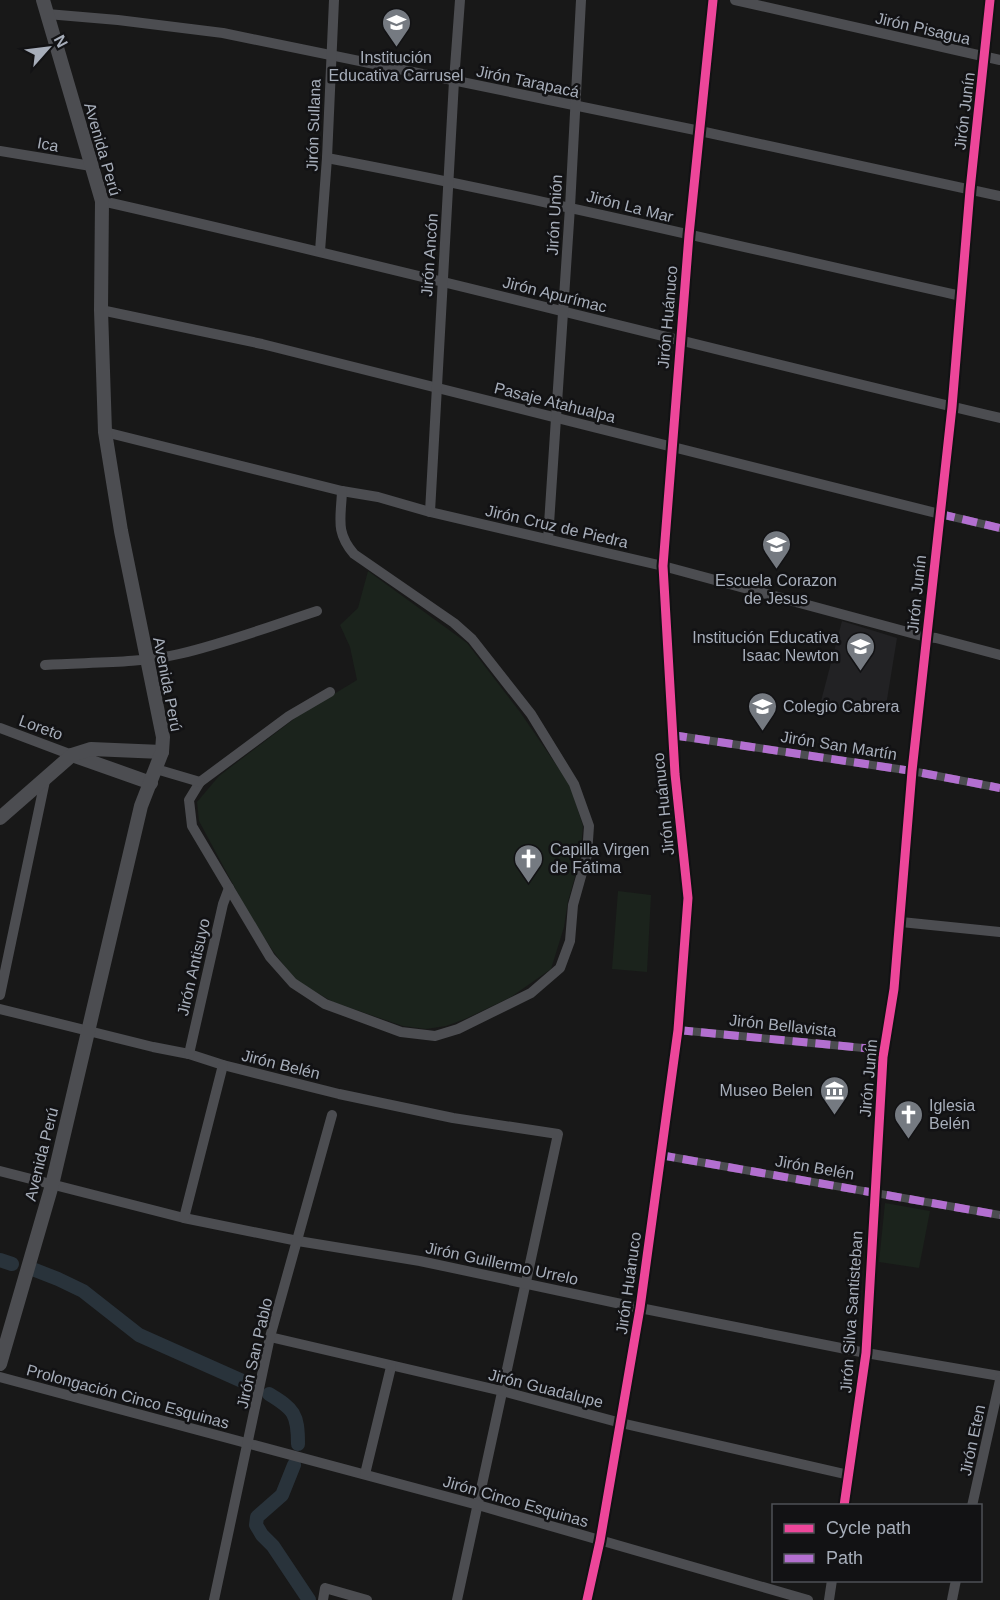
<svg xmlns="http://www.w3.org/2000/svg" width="1000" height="1600" font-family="Helvetica,sans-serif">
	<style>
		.built { fill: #222224 }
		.green { fill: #1b231c }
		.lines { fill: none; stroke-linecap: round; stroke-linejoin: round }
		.canal { stroke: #29333b; stroke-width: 14 }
		.pedestrian { stroke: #4c4d51; stroke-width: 8 }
		.minor { stroke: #4c4d51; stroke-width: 10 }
		.tertiary { stroke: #4c4d51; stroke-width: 14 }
		.quiet { stroke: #b36fd0; stroke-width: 8; stroke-dasharray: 15 8; stroke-linecap: butt }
		.cycleway-casing { stroke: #121214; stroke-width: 13 }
		.cycleway { stroke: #ed469a; stroke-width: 9 }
		.labels { text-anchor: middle; stroke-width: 5; stroke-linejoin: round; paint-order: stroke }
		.street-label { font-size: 16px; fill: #a7aeba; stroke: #121214 }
		.poi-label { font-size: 16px; fill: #a7aeba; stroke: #121214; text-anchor: start }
	</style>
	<rect width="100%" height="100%" fill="#181818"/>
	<polygon class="built" points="842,621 897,638 885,712 820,705"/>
	<g class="green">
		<polygon points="368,571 467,643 520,712 570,785 583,826 580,859 568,901 564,927 551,969 511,997 465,1019 446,1026 426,1029 403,1026 333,1002 295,980 273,951 250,916 199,821 197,802 219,776 298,716 357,680 350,647 340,625 358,608"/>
		<polygon points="618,891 651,895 647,972 612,969"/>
		<polygon points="885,1203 930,1211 919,1268 879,1262"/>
	</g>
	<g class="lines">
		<g class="canal">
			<polyline points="0,1260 12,1264"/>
			<polyline points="35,1270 58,1279 83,1291 139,1335 249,1384"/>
			<path d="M 269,1394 C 294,1409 298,1414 298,1444"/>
			<polyline points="294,1465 282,1495 257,1517 256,1525 262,1535 273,1546 309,1600"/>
		</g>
		<g class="pedestrian">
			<polyline points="940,514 1000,528"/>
			<polyline points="672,735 912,771 1000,788"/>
			<polyline points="678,1030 884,1050"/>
			<polyline points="660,1155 1000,1215"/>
		</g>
		<g class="minor">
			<polyline points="735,0 1000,60"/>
			<polyline points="47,14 118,20 223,33 700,131 1000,196"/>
			<polyline points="0,151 91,166"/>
			<path d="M 327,158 C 540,198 750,249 961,296"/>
			<path d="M 102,201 C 402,269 700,347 1000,418"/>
			<polyline points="320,251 327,158 334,0"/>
			<polyline points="101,310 262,344 940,514"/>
			<polyline points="105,432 342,491 378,497 430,512 663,566 926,637 936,638 1000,655"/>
			<polyline points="430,512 454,81 460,0"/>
			<polyline points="548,539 570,207 581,0"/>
			<path d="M 45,665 C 89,662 136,664 179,654 C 226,643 271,626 317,611"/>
			<path d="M 330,692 L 289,716 L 200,782 L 189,800 L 192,826 L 270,957 L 293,983 L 325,1004 L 401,1032 L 435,1036 L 458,1029 L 531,993 L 560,968 L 570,941 L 573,905 L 587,855 L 589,826 L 574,784 L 531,714 L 472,639 L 454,623 L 354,554 C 335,532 341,518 342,491"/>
			<polyline points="0,728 72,755"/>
			<polyline points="156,769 200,782"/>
			<polyline points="901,922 1000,932"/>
			<polyline points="0,995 46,776"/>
			<polyline points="0,1009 153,1047 189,1054 223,1065 339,1094 453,1118 558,1134 457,1600"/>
			<polyline points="189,1054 223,904 229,888"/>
			<polyline points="0,1171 184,1218 298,1241 420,1261 640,1308 866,1353 1000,1376"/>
			<polyline points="184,1218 223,1065"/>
			<polyline points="270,1337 502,1391 621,1423 849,1475"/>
			<polyline points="0,1377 478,1505 808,1600"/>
			<polyline points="365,1474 391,1367"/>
			<polyline points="844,1506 866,1353 883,1057 894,989 912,771 952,407 970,190 990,0"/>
			<polyline points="972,1506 1000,1380"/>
			<polyline points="214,1600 270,1337 332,1115"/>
			<polyline points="323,1600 325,1588 367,1600"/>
			<polyline points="587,1600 600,1541 640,1308 678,1030 688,898 675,774 663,566 689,235 713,0"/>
			<polyline points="829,1600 832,1580"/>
			<polyline points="952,1600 956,1580"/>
		</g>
		<g class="tertiary">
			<polyline points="72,755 151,783"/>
			<polyline points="0,818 72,755 91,749 162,752"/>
			<polyline points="0,1364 52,1185 141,806 162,752 163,737 121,531 105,432 101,310 102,201 43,0"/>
		</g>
		<g class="quiet">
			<polyline points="940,514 1000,528"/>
			<polyline points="672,735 912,771 1000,788"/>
			<polyline points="678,1030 884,1050"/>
			<polyline points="660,1155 1000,1215"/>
		</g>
		<defs>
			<g id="cycleway">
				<polyline points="844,1506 866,1353 883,1057 894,989 912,771 952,407 970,190 990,0"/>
				<polyline points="587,1600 600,1541 640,1308 678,1030 688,898 675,774 663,566 689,235 713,0"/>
			</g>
		</defs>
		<use href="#cycleway" class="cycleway-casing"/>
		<use href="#cycleway" class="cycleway"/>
	</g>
	<defs>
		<symbol id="school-pin" viewBox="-11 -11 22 30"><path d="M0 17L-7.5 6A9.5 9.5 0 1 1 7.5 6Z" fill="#757a81" stroke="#121214"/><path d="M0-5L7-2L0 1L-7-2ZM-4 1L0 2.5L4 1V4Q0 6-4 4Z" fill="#fff"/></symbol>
		<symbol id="church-pin" viewBox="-11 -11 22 30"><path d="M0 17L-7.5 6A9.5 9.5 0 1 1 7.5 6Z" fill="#757a81" stroke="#121214"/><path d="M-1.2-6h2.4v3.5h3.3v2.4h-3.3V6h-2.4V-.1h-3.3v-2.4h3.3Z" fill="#fff"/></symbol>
		<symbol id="museum-pin" viewBox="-11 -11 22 30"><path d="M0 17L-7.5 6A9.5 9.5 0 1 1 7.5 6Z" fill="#757a81" stroke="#121214"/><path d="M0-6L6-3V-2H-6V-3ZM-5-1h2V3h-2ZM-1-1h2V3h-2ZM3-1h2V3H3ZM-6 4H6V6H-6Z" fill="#fff"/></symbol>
	</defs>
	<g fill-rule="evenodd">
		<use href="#school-pin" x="380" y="6" width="33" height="45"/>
		<use href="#school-pin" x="760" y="528" width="33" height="45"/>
		<use href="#school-pin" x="844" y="630" width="33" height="45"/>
		<use href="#school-pin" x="746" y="690" width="33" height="45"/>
		<use href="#church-pin" x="512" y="842" width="33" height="45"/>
		<use href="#museum-pin" x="818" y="1074" width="33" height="45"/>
		<use href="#church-pin" x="892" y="1098" width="33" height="45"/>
	</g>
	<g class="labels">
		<g class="street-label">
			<text transform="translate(923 28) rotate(13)" y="6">Jirón Pisagua</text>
			<text transform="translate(528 81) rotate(12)" y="6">Jirón Tarapacá</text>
			<text transform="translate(964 111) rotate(-83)" y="6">Jirón Junín</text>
			<text transform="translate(313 125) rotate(-88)" y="6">Jirón Sullana</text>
			<text transform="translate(48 144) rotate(10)" y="6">Ica</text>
			<text transform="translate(103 149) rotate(74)" y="6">Avenida Perú</text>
			<text transform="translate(630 206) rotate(14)" y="6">Jirón La Mar</text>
			<text transform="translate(554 215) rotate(-87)" y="6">Jirón Unión</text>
			<text transform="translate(429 255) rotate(-86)" y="6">Jirón Ancón</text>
			<text transform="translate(555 294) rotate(14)" y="6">Jirón Apurímac</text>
			<text transform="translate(667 317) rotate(-85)" y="6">Jirón Huánuco</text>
			<text transform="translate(555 402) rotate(14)" y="6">Pasaje Atahualpa</text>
			<text transform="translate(557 526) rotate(13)" y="6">Jirón Cruz de Piedra</text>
			<text transform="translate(916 594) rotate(-84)" y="6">Jirón Junín</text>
			<text transform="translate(168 684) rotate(79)" y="6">Avenida Perú</text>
			<text transform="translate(41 727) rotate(20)" y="6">Loreto</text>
			<text transform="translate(839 745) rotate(9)" y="6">Jirón San Martín</text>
			<text transform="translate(663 804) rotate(-96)" y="6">Jirón Huánuco</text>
			<text transform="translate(193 967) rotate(-77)" y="6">Jirón Antisuyo</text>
			<text transform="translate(783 1025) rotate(6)" y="6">Jirón Bellavista</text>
			<text transform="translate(281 1064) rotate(14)" y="6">Jirón Belén</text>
			<text transform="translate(868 1078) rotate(-85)" y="6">Jirón Junín</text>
			<text transform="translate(41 1154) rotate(-76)" y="6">Avenida Perú</text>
			<text transform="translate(815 1167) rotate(10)" y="6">Jirón Belén</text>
			<text transform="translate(502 1263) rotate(12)" y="6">Jirón Guillermo Urrelo</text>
			<text transform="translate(628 1283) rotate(-82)" y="6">Jirón Huánuco</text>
			<text transform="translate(851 1312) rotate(-86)" y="6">Jirón Silva Santisteban</text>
			<text transform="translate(254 1353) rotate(-77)" y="6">Jirón San Pablo</text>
			<text transform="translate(546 1388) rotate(14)" y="6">Jirón Guadalupe</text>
			<text transform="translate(128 1396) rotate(15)" y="6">Prolongación Cinco Esquinas</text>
			<text transform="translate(972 1440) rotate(-78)" y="6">Jirón Eten</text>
			<text transform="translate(516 1501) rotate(16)" y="6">Jirón Cinco Esquinas</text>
		</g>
		<g class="poi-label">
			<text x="396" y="63" text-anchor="middle">Institución<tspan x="396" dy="18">Educativa Carrusel</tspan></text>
			<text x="776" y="586" text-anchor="middle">Escuela Corazon<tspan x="776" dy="18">de Jesus</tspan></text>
			<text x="839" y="643" text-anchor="end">Institución Educativa<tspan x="839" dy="18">Isaac Newton</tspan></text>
			<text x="783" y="712">Colegio Cabrera</text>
			<text x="550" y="855">Capilla Virgen<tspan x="550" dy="18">de Fátima</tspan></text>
			<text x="813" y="1096" text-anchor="end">Museo Belen</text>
			<text x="929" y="1111">Iglesia<tspan x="929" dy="18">Belén</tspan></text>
		</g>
	</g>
	<rect x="772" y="1504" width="210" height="78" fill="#121214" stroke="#4e5056" stroke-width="1.5"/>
	<rect x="784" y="1524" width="30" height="9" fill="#ed469a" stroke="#4e5056" stroke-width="1.5"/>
	<text x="826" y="1534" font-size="18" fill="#a7aeba">Cycle path</text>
	<rect x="784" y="1554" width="30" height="9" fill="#b36fd0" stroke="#4e5056" stroke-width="1.5"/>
	<text x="826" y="1564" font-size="18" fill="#a7aeba">Path</text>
	<g transform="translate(48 48) rotate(62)" stroke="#121214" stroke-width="4.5" paint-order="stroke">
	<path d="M0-4.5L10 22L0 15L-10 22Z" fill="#a7aeba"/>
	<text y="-9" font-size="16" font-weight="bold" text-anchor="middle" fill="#a7aeba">N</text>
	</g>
</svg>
